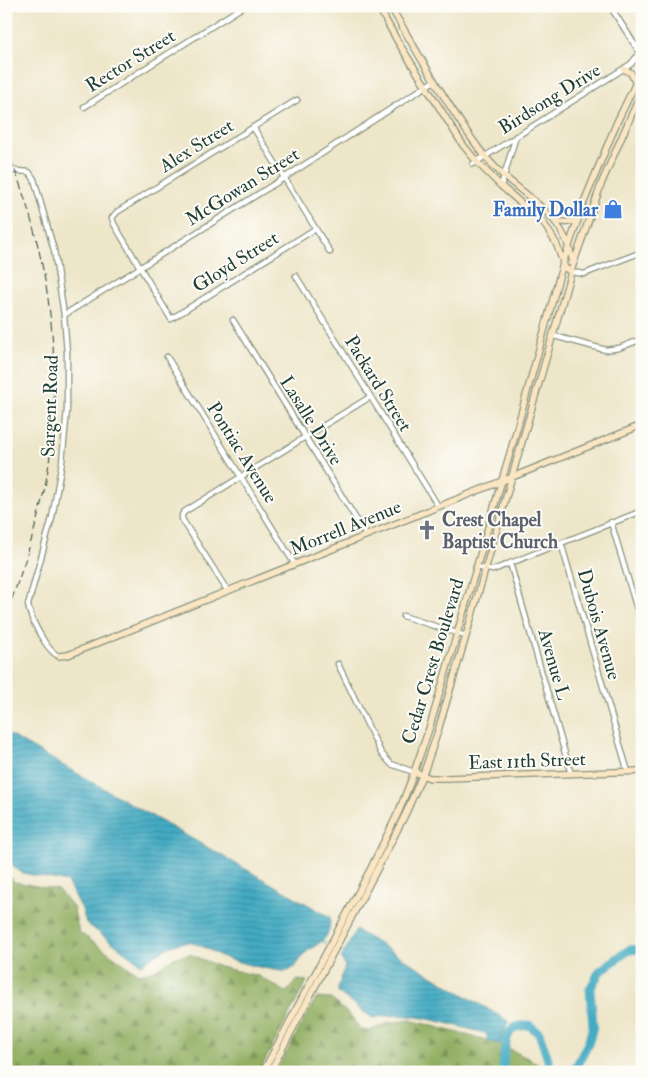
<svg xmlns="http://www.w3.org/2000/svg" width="648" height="1078" font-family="'IM FELL Double Pica',serif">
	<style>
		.forest { fill: url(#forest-firs); stroke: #58764b }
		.water { fill: url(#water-rules); stroke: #31747b }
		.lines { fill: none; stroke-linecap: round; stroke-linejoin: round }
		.stream { stroke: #43aac2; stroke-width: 1 }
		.river { stroke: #43aac2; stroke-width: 9 }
		.street-casing { stroke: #86927e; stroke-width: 7 }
		.secondary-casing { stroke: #86927e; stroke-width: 8 }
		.street { stroke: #fff; stroke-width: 4.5 }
		.secondary { stroke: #fbe6c4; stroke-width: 5.5 }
		.rail { stroke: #1f3d34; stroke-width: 1; stroke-dasharray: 8 4; stroke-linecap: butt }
		.labels { text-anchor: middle; stroke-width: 4; stroke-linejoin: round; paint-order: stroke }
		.street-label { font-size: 19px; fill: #1f3d34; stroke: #fdfcf7 }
		.shop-label { font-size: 19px; font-weight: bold; fill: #366cbe; stroke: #fdfcf7; text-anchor: end }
		.worship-label { font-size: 19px; font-weight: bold; fill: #5b616d; stroke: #fdfcf7; text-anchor: start }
	</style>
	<defs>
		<pattern id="forest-firs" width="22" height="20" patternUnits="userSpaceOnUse" patternTransform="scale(1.25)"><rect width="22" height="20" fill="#92af62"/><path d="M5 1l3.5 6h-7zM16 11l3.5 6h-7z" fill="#779052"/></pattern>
		<pattern id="water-rules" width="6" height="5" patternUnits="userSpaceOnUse" patternTransform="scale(1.25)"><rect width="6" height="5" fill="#43aac2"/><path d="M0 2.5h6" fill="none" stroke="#378c9e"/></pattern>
	</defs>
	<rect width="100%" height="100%" fill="#fdfcf7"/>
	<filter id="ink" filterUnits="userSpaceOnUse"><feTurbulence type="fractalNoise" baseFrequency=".02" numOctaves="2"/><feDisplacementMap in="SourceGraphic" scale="10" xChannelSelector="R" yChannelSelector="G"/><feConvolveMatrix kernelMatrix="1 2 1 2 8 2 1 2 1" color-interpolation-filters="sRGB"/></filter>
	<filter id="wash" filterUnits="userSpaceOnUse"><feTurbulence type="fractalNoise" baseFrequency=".0096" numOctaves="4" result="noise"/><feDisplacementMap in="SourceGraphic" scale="20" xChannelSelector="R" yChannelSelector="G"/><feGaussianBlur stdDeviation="1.12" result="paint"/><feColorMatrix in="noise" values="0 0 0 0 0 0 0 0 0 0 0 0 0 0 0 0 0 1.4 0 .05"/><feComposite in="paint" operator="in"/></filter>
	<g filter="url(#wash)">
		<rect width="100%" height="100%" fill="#eee6c9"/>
		<g class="forest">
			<polygon points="6,874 15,882 58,890 73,907 79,932 139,974 155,970 173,958 190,954 220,967 258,976 286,992 298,980 307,981 259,1072 6,1072"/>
			<polygon points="316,998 331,999 351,1016 360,1029 369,1031 389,1023 410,1020 500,1044 555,1072 276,1072"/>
		</g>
		<g class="water">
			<path d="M 6,733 L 330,917 C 330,938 324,940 309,950 C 300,956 299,967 288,971 C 281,973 236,962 228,959 C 213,954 198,940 182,943 C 168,945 153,957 141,964 L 86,923 L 82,909 L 67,882 L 22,873 L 14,867 L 6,854 Z"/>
			<path d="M 356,930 L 508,1021 L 500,1044 L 487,1041 L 487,1035 L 485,1033 C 450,1025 408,1009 373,1018 C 360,1011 351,1000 338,993 L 338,988 L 345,966 L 341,958 Z"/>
		</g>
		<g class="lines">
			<g class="stream">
				<polyline points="320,941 328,944"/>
				<polyline points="338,949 345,954"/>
				<polyline points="504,1029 510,1032"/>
			</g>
			<g class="river">
				<path d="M 503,1072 C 503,1061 504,1031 516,1027 C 520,1026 525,1026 529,1025 L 539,1033 L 551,1068 L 563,1072"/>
				<polyline points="566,1072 576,1067 589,1041 593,1026 590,989 600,971 629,950 642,949"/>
			</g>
		</g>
	</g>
	<g filter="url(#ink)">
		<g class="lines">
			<defs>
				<g id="street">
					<polyline points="610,6 642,56"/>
					<polyline points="297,100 117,212 112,218 114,224 171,319 315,229"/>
					<polyline points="84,107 244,6"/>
					<polyline points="253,127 330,252"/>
					<polyline points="473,164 631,64 639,54"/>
					<path d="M 6,170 L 29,172 L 34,179 L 54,250 L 64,315 L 67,353 L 67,410 L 62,462 L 52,518 L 28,605 C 30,618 47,652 59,656"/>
					<polyline points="501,186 516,136"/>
					<polyline points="571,272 584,274 642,252"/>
					<polyline points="296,276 438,506"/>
					<polyline points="64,315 284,178 434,81"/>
					<polyline points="233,320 366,535"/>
					<polyline points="554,336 606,350 619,348 642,339"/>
					<polyline points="167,357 294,563"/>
					<polyline points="611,522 642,626"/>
					<polyline points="561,543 628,772"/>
					<polyline points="510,563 571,774"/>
					<polyline points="476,567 493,570 642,511"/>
					<polyline points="227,590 182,519 182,515 184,512 370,397"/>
					<polyline points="403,616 466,636"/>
					<polyline points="338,664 381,753 391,764 414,772"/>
				</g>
				<g id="secondary">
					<polyline points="378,6 398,42 463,145 477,162 501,186 543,222 556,243 565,268 571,272"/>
					<path d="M 390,6 C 417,51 442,97 472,139 C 481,152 492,165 504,176 C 535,203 566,219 573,263"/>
					<polyline points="624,69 631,73 635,82"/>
					<path d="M 556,221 C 565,223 570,223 578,219"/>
					<polyline points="59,656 68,655 642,425"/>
					<polyline points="414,772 430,778 447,778 642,771"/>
					<polyline points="263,1072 371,868 399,811 412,778 430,726 514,439 563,263 584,202 617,122 642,70"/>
					<polyline points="270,1072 383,858 406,813 425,769 437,734 466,636 573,265 602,182 642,91"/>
				</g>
			</defs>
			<use href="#street" class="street-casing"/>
			<use href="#secondary" class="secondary-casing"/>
			<use href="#street" class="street"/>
			<use href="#secondary" class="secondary"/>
			<path class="rail" d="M 6,148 C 49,250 65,366 47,476 C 38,524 23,569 6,615"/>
		</g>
	</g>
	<defs>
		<symbol id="shop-bare" viewBox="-9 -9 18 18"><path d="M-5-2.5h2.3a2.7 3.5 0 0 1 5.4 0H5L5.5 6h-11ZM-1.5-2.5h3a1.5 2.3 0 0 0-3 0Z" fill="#3f7fe0" stroke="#fdfcf7" stroke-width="2.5" paint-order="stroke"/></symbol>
		<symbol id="church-bare" viewBox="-9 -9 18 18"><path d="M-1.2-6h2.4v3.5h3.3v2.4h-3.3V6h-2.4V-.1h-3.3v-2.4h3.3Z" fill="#6b7280" stroke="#fdfcf7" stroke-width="2.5" paint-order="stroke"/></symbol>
	</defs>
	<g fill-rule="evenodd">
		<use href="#shop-bare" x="599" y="195" width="28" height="28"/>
		<use href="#church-bare" x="413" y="516" width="28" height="28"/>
	</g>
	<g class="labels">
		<g class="street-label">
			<text transform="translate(130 60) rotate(-32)" y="7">Rector Street</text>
			<text transform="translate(549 98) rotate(-32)" y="7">Birdsong Drive</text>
			<text transform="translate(196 145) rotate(-32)" y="7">Alex Street</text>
			<text transform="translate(242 186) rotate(-32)" y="7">McGowan Street</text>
			<text transform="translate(235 261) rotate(-32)" y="7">Gloyd Street</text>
			<text transform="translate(379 383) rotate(58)" y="7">Packard Street</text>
			<text transform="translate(49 406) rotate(-88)" y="7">Sargent Road</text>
			<text transform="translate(312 420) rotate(58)" y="7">Lasalle Drive</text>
			<text transform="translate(243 452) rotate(58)" y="7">Pontiac Avenue</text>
			<text transform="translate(345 527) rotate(-22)" y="7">Morrell Avenue</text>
			<text transform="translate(600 624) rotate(74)" y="7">Dubois Avenue</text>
			<text transform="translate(432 661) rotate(-73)" y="7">Cedar Crest Boulevard</text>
			<text transform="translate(555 664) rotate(74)" y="7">Avenue L</text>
			<text transform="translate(527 760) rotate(-2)" y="7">East 11th Street</text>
		</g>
		<g class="shop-label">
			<text x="598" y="216">Family Dollar</text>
		</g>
		<g class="worship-label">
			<text x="442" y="526">Crest Chapel<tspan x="442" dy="22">Baptist Church</tspan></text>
		</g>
	</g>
	<rect width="648" height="1078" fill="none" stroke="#fdfcf7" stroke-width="25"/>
</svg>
